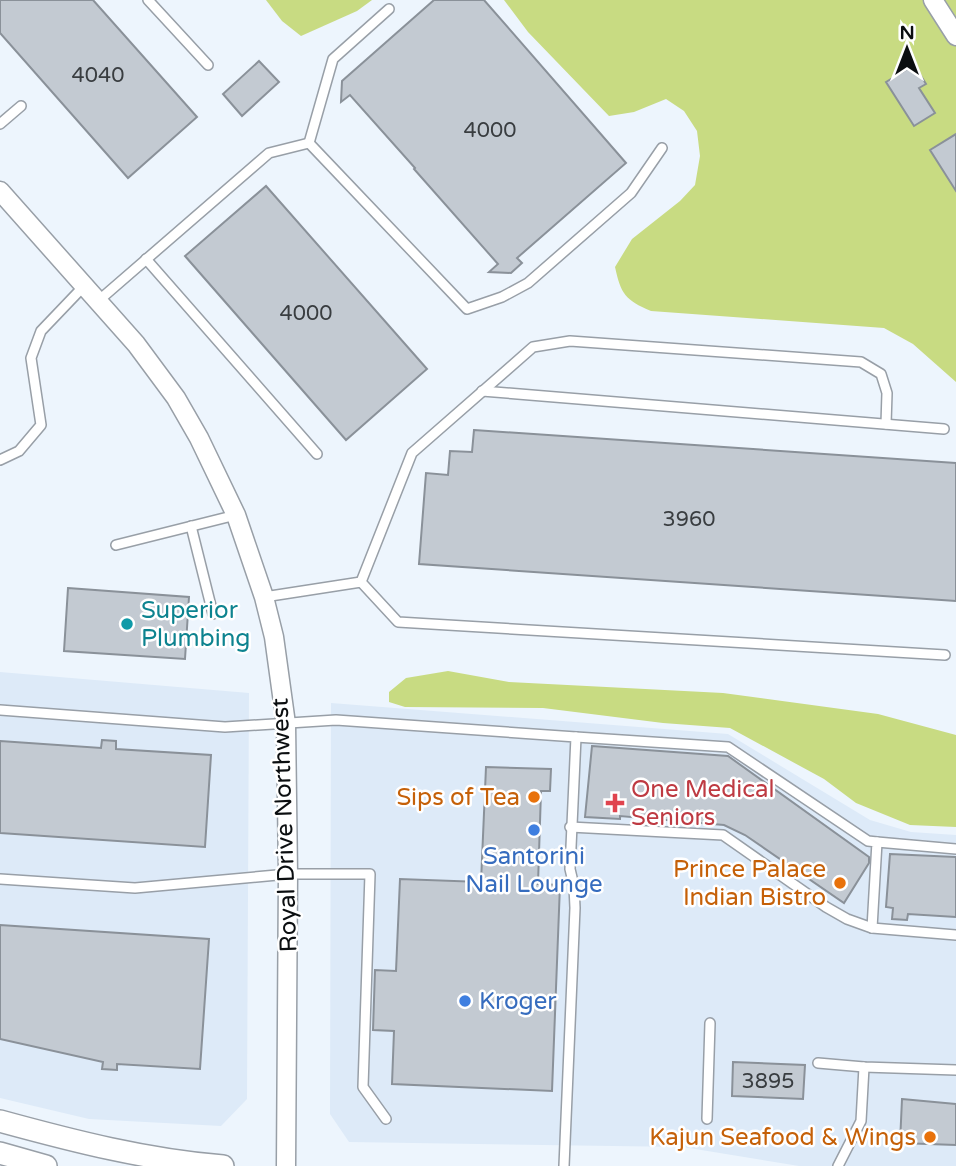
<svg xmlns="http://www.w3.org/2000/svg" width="956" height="1166" font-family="'Varela Round',sans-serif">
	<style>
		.built { fill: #ddeaf8 }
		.green { fill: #c8db82 }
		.building { fill: #c3cad2; stroke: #8a9199; stroke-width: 2 }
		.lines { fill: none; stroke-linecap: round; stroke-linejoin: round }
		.service-casing { stroke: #989fa7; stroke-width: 12 }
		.minor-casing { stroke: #989fa7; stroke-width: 21 }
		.tertiary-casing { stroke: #989fa7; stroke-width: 24 }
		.service { stroke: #fff; stroke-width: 9 }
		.minor { stroke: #fff; stroke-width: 18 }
		.tertiary { stroke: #fff; stroke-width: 21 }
		.culture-dot { fill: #0f9aa8; stroke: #fff; stroke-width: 2.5 }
		.food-dot { fill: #e8710a; stroke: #fff; stroke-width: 2.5 }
		.health-dot { fill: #e0444e; stroke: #fff; stroke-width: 2.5 }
		.shop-dot { fill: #3f7fe0; stroke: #fff; stroke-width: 2.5 }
		.labels { text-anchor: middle; stroke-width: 5; stroke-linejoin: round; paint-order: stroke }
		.number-label { font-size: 21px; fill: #393d40 }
		.culture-label { font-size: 24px; fill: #0d838f; stroke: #fff; text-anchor: start }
		.health-label { font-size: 24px; fill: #be3a42; stroke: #fff; text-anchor: start }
		.food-label { font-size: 24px; fill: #c56008; stroke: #fff; text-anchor: end }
		.street-label { font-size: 24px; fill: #0b0e10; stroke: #fff }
		.shop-label { font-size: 24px; fill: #366cbe; stroke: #fff }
	</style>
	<rect width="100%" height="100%" fill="#edf5fd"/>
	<g class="built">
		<polygon points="0,672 249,693 247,1099 221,1126 89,1119 0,1098"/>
		<polygon points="331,703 728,734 870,820 911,832 956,835 956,1166 799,1166 683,1147 349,1142 330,1114"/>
	</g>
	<g class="green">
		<polygon points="266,0 372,0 357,11 301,36 282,21"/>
		<path d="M 504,0 L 956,0 L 956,382 L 913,344 L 884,328 L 651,311 C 625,300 621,294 615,267 L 632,239 L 680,201 L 695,185 L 700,156 L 697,131 L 684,111 L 666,99 L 634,112 L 609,116 L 528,32 Z"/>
		<polygon points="448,671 509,682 723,693 878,714 956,735 956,827 910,825 856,803 824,779 730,728 663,723 543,708 405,707 389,702 389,692 406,678"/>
	</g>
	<g class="building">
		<polygon points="0,0 93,0 197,117 128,178 0,33"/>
		<polygon points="434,0 484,0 626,163 517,258 522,263 511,273 489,272 498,264 414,169 415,168 350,95 341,102 342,81"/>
		<polygon points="259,61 279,82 242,116 223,94"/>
		<polygon points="914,65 926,84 919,88 935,113 914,126 886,82"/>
		<polygon points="956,134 956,191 930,150"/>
		<polygon points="266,186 427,369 346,440 185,256"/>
		<polygon points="474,430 956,463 956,601 419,564 426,473 448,475 450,451 472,452"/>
		<polygon points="68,588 189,597 185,659 64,651"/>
		<polygon points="102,740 116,741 116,749 211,755 205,847 0,833 0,741 101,748"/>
		<polygon points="592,746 728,756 869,857 869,863 844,903 745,835 724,825 620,816 620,819 585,817"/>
		<polygon points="486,767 551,769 550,791 541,791 538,884 560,885 552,1091 392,1084 394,1031 373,1030 375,970 396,971 400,879 481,882"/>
		<polygon points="890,854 956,857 956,917 908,914 907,920 892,919 893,908 886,907"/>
		<polygon points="0,925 209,939 200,1069 117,1064 117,1070 102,1069 103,1062 0,1039"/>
		<polygon points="733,1062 805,1065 803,1099 732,1096"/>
		<polygon points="902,1099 956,1104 956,1145 900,1143"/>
	</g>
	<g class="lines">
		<defs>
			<g id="service">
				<polyline points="148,0 208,65"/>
				<polyline points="0,124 21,106"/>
				<polyline points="309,143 333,59 389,9"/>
				<polyline points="146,259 317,454"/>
				<polyline points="97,302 269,153 309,143 467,309 502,297 528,283 631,193 662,148"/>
				<polyline points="482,391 944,429"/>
				<polyline points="0,460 19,451 41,425 31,358 41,331 84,286"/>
				<polyline points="191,526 213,614"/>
				<polyline points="116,545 236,515"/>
				<polyline points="361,582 412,453 533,347 570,341 861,362 881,374 887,393 886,424"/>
				<polyline points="361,582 398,622 945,655"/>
				<polyline points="264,597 361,582"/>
				<polyline points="0,710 225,727 336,720 576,737 570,869 574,886 575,908 564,1166"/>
				<polyline points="576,737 728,747 868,841 877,842 872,928"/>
				<polyline points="570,827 723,835 826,907 847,919 872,928 956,935"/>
				<polyline points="877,842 956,849"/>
				<polyline points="0,879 135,888 288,874 370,874 363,1087 386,1119"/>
				<polyline points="818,1063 864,1067 956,1070"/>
				<polyline points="707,1119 710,1023"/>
				<polyline points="838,1166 861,1121 864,1067"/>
			</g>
			<g id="minor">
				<polyline points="933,0 956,36"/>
				<polyline points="0,191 136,344 176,398 199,438 236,515 264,597 274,637 286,724 288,874 286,1166"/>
			</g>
			<g id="tertiary">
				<path d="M 0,1121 C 73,1141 147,1160 223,1166"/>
				<polyline points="0,1153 46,1166"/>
			</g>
		</defs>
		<use href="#service" class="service-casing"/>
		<use href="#minor" class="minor-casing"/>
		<use href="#tertiary" class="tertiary-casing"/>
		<use href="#service" class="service"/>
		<use href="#minor" class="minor"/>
		<use href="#tertiary" class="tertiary"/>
	</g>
	<circle class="culture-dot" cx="127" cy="624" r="7"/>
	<g class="food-dot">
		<circle cx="534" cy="797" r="7"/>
		<circle cx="840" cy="883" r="7"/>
		<circle cx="930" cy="1137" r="7"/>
	</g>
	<path class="health-dot" d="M611.5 792.5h7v7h7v7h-7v7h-7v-7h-7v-7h7z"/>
	<g class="shop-dot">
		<circle cx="534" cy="830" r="7"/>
		<circle cx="465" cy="1001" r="7"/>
	</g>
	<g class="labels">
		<g class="number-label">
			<text x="98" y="82">4040</text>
			<text x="490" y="137">4000</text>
			<text x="306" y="320">4000</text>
			<text x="689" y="526">3960</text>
			<text x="768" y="1088">3895</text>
		</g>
		<g class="culture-label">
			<text x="141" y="618">Superior<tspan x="141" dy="28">Plumbing</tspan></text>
		</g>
		<g class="health-label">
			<text x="631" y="797">One Medical<tspan x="631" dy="28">Seniors</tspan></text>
		</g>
		<g class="food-label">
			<text x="520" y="805">Sips of Tea</text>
			<text x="826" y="877">Prince Palace<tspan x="826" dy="28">Indian Bistro</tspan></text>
			<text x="916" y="1145">Kajun Seafood &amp; Wings</text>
		</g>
		<g class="street-label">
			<text transform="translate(284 825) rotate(-92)" y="8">Royal Drive Northwest</text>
		</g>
		<g class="shop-label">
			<text x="534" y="864">Santorini<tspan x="534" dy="28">Nail Lounge</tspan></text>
			<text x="479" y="1009" text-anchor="start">Kroger</text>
		</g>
	</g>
	<g transform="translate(907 49)" stroke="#ffffff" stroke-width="5" paint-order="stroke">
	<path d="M0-5L12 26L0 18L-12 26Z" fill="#0b0e10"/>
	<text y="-10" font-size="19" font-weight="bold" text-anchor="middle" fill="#0b0e10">N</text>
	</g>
</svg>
